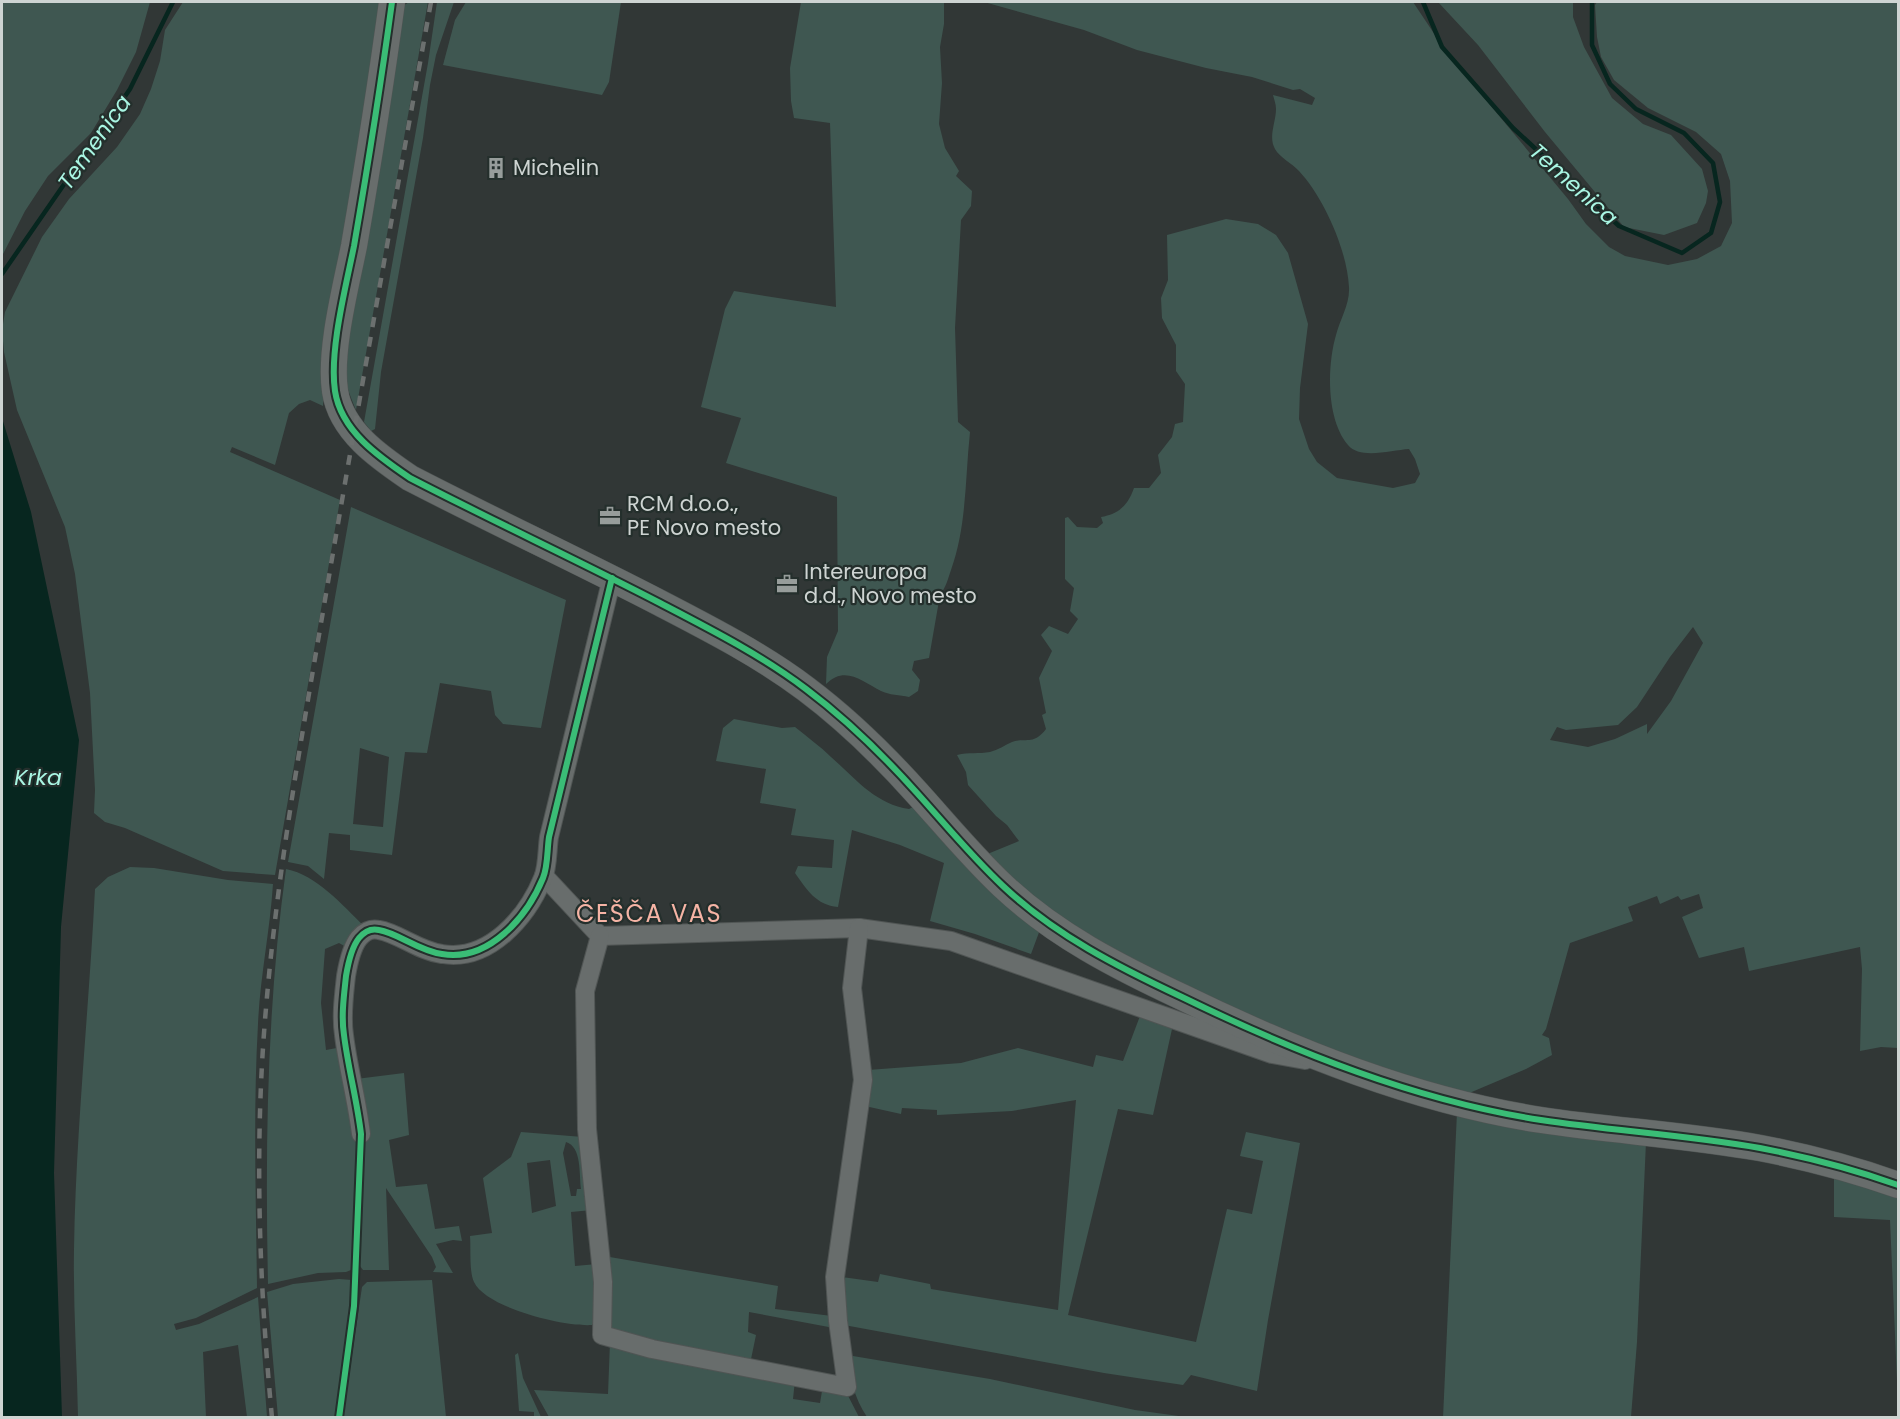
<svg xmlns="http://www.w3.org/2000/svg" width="1900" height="1419" font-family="Poppins,sans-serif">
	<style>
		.green { fill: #3f5751; fill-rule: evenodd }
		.water { fill: #07261f }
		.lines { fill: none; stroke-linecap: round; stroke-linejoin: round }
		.stream { stroke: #07261f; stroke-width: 4.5 }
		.street-casing { stroke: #505554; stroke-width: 20 }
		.secondary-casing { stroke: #505554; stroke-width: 27 }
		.street { stroke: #686d6c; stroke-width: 18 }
		.secondary { stroke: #686d6c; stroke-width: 26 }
		.rail { stroke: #6c706f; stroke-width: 4.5; stroke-dasharray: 10 10; stroke-linecap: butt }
		.cycleway-casing { stroke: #242f2c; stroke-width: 10 }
		.cycleway { stroke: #3abd76; stroke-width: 6 }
		.labels { text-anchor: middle; stroke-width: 4.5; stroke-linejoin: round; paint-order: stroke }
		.poi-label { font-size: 21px; fill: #ced4d2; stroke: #242f2c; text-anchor: start }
		.water-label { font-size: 22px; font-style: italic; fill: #a9f6e3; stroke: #242f2c }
		.quarter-label { font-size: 24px; letter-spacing: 1.5px; fill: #f6b4a5; stroke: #242f2c }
	</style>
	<rect width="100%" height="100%" fill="#313736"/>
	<g class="green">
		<polygon points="2,2 150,2 136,52 117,90 91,133 48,176 25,211 2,256"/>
		<polygon points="183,2 382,2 327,345 323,406 310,400 299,404 289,413 275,465 232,447 230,452 340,500 275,875 223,871 125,828 105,822 94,813 95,790 90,693 75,574 65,527 17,410 4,352 2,330 5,312 42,237 69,199 117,147 140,114 151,89 160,61 165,30"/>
		<path d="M 409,2 L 428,2 L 356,410 C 349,394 344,380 343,363 L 403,6 Z"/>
		<polygon points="437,2 454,2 436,55 430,85 423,138 381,372 375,429 371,431 364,422 428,63"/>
		<polygon points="466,2 621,2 609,82 602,95 443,65 455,20"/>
		<path d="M 801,2 L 944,2 L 944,24 L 940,47 L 942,83 L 939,124 L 945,148 L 959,171 L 956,176 L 972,191 L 971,206 L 961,220 L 955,328 L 958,422 L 970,432 C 965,478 967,525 951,570 C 948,579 946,587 940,595 L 929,658 L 914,661 L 912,670 L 920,680 L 918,691 L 909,697 C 900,695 889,695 881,691 C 862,681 845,665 826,684 L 827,657 L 838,631 L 837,497 L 726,463 L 741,418 L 701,407 L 725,309 L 734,291 L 836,307 L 830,123 L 794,118 L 791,101 L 790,68 Z"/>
		<path d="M 984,2 L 1413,2 L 1447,53 L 1568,199 L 1586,224 L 1609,247 L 1625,256 L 1668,265 L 1697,259 L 1721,246 L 1732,223 L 1730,181 L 1721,154 L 1696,132 L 1648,108 L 1614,80 L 1601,57 L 1597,37 L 1595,5 L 1597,2 L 1898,2 L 1898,1048 L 1881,1047 L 1860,1051 L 1862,969 L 1860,947 L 1749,971 L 1744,947 L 1699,958 L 1682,917 L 1703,908 L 1699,894 L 1681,900 L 1678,896 L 1660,904 L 1657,896 L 1628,907 L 1633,921 L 1570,943 L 1546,1029 L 1542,1035 L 1549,1038 L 1552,1055 L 1526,1069 L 1467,1094 L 1356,1060 L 1240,1011 L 1126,958 L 1047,910 L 985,855 L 1019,841 L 1007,825 L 996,816 L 968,785 L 966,772 L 957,755 C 969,752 979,754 990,752 C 998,750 1005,745 1012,742 C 1026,737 1033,746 1046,729 L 1042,715 L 1046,713 L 1039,678 L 1052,651 L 1041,635 L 1049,626 L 1068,634 L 1078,619 L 1070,611 L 1074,588 L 1065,579 L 1065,518 L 1068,517 L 1077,527 L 1097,528 L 1103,523 L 1101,517 C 1119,514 1128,505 1134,488 L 1149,488 L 1161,473 L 1158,455 L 1172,437 L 1175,424 L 1183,422 L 1185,384 L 1176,371 L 1176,345 L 1162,318 L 1161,298 L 1168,280 L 1167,235 L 1226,219 L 1258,224 L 1276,235 L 1288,253 L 1308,324 L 1300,388 L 1299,419 L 1309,449 L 1317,462 L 1337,478 L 1393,488 L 1415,483 L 1420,474 L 1415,459 L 1409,449 C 1392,450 1360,460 1348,445 C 1326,419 1327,366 1336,335 C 1340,319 1350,304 1349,287 C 1347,250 1324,198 1299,171 C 1292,163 1280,158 1275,149 C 1268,137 1276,122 1276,109 C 1276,104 1274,99 1273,95 L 1312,105 L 1315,98 L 1300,89 L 1293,90 L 1252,77 L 1206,68 L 1137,50 L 1084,30 ZM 1693,627 L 1703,643 L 1671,701 L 1647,734 L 1647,724 L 1615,739 L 1588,747 L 1550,740 L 1557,727 L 1566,730 L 1618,725 L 1637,707 L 1670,657 Z"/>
		<polygon points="1438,2 1573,2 1573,17 1584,47 1612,98 1643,124 1671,135 1702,169 1708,191 1706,203 1697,223 1664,235 1624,227 1545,132 1478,45"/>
		<path d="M 351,507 L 566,600 L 541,728 L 503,724 L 495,715 L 491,691 L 440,683 L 427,753 L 405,752 L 392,855 L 350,850 L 350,835 L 329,833 L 324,879 L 308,866 L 288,862 ZM 360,748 L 389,757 L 383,827 L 353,824 Z"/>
		<path d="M 734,719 L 782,728 L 795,727 C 807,737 820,746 831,757 C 855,778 875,804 909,809 L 919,804 L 1041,927 L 1031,954 L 975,934 L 930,921 L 944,863 L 900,845 L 852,830 L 838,907 C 816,905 807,890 795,873 L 798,866 L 832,868 L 834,840 L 791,835 L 796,809 L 760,803 L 766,769 L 716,761 L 723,728 Z"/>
		<path d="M 130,867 L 154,868 L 228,880 L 273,884 C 270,931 260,977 258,1024 C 253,1112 256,1200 257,1288 L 196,1318 L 174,1324 L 176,1330 L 199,1324 L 258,1297 L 267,1417 L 247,1417 L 238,1345 L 203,1352 L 206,1417 L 78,1417 C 77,1361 73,1305 74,1249 C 76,1129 89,1009 95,889 L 108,877 Z"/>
		<path d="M 286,869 C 317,875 342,905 364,926 L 348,948 L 339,943 L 325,949 L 321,1003 L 326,1050 L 342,1047 L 357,1140 L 351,1270 L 346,1272 L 318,1273 L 268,1284 C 265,1145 267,1006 286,869 Z"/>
		<polygon points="1140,1016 1172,1029 1153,1115 1118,1109 1068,1315 1196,1342 1227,1209 1252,1214 1263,1161 1240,1156 1246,1132 1300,1143 1268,1320 1257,1391 1191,1375 1183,1385 1104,1373 844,1325 842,1277 878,1282 880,1274 930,1284 931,1289 1058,1310 1076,1100 1012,1111 937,1115 937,1110 902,1108 901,1114 865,1106 868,1070 961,1063 1018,1048 1093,1067 1096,1055 1123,1061"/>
		<polygon points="404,1073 409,1135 389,1140 396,1187 427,1184 435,1229 459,1226 462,1241 453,1240 436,1244 453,1273 433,1272 436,1267 432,1257 386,1188 389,1270 363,1270 360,1266 363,1123 356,1079"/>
		<polygon points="1457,1112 1646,1142 1637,1342 1631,1417 1443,1418"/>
		<path d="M 521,1132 L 583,1137 L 592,1210 L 571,1212 L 575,1266 L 597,1264 L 596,1319 L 592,1325 C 565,1327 486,1308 474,1282 C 469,1272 471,1248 470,1236 L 492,1233 L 483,1178 L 511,1157 ZM 566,1142 C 582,1147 579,1174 581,1189 L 577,1189 L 576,1196 L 571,1196 L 563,1153 ZM 550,1160 L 556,1206 L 532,1213 L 527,1163 Z"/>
		<polygon points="1834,1174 1898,1194 1898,1404 1890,1220 1834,1217"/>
		<polygon points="604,1256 778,1286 775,1309 832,1316 834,1328 749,1312 748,1332 756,1335 750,1364 631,1339 606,1326"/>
		<polygon points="339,1279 352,1280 353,1287 335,1417 278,1417 267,1292 293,1284"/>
		<polygon points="432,1280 446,1417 343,1417 362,1287 367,1282"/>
		<polygon points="610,1342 795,1380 793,1399 820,1403 823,1385 844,1388 859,1417 549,1417 534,1390 608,1394"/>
		<polygon points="518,1353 523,1378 541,1417 534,1417 534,1412 519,1411 515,1355"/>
		<path d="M 847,1355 L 990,1379 L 1135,1410 L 1186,1417 L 867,1417 C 854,1398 850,1378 847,1355 Z"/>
	</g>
	<polygon class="water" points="2,418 31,512 79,740 61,927 54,1173 62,1417 2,1417"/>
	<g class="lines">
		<g class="stream">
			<polyline points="1423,2 1442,47 1513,128 1619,226 1682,253 1711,233 1720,202 1713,163 1684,133 1636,109 1610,84 1592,45 1592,2"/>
			<polyline points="2,274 130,89 173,2"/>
		</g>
		<defs>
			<g id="street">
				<polyline points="544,876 600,936 859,928 951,941 1272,1054 1305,1060"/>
				<polyline points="600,936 585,991 587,1129 603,1282 602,1335 652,1349 847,1387 838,1321 835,1277 863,1080 852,988 859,928"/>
				<path d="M 361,1134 C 357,1100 348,1068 344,1035 C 341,1016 344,995 346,976 C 348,964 351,948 359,938 C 364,932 371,928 379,930 C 398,933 419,951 442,954 C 489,962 527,917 543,878 C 548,866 547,850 549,837 L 612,578"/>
			</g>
			<path id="secondary" d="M 392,2 C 381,83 368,165 354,246 C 346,286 329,351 335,391 C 341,431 379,457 410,478 C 493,521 577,560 660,603 C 710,629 761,655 806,689 C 846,719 883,755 917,793 C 945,824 972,857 1003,886 C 1055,935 1118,967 1182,997 C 1295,1052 1417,1101 1541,1120 C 1614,1131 1687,1135 1760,1148 C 1807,1157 1853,1169 1898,1185"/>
		</defs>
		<use href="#street" class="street-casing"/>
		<use href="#secondary" class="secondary-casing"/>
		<use href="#street" class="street"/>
		<use href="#secondary" class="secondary"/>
		<path class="rail" d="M 272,1418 C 259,1281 254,1145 266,1008 C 278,865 304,724 328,582 C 361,388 396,195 431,2"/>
		<defs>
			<g id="cycleway">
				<path d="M 392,2 C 381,83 368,165 354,246 C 346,286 329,351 335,391 C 341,431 379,457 410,478 C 493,521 577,560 660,603 C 710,629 761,655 806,689 C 846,719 883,755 917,793 C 945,824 972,857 1003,886 C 1055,935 1118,967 1182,997 C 1295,1052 1417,1101 1541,1120 C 1614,1131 1687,1135 1760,1148 C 1807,1157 1853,1169 1898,1185"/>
				<path d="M 339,1418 L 354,1306 L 361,1134 C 357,1100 348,1068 344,1035 C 341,1016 344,995 346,976 C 348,964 351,948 359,938 C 364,932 371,928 379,930 C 398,933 419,951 442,954 C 489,962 527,917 543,878 C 548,866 547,850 549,837 L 612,578"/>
			</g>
		</defs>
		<use href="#cycleway" class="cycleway-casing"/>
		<use href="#cycleway" class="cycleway"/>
	</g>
	<defs>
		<symbol id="building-bare" viewBox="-9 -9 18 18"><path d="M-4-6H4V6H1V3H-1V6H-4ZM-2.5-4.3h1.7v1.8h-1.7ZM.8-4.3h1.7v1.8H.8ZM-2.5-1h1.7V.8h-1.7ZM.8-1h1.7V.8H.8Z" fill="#979d9b" stroke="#242f2c" stroke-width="2.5" paint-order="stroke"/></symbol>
		<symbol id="office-bare" viewBox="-9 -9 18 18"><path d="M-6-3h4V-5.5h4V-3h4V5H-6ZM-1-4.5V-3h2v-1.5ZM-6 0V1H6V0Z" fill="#979d9b" stroke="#242f2c" stroke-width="2.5" paint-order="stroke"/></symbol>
	</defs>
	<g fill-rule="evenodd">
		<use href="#building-bare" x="481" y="153" width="30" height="30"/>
		<use href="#office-bare" x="595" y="501" width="30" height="30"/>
		<use href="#office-bare" x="772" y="569" width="30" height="30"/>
	</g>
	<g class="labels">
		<g class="poi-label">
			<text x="513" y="175">Michelin</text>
			<text x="627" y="511">RCM d.o.o.,<tspan x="627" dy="24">PE Novo mesto</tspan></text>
			<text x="804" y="579">Intereuropa<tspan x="804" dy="24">d.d., Novo mesto</tspan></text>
		</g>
		<g class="water-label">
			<text transform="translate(94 142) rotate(-55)" y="8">Temenica</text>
			<text transform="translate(1574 184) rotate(42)" y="8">Temenica</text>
			<text x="38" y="785">Krka</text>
		</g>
		<g class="quarter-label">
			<text x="649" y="922">ČEŠČA VAS</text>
		</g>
	</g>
	<rect width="1900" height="1419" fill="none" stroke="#ced4d2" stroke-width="6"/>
</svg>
